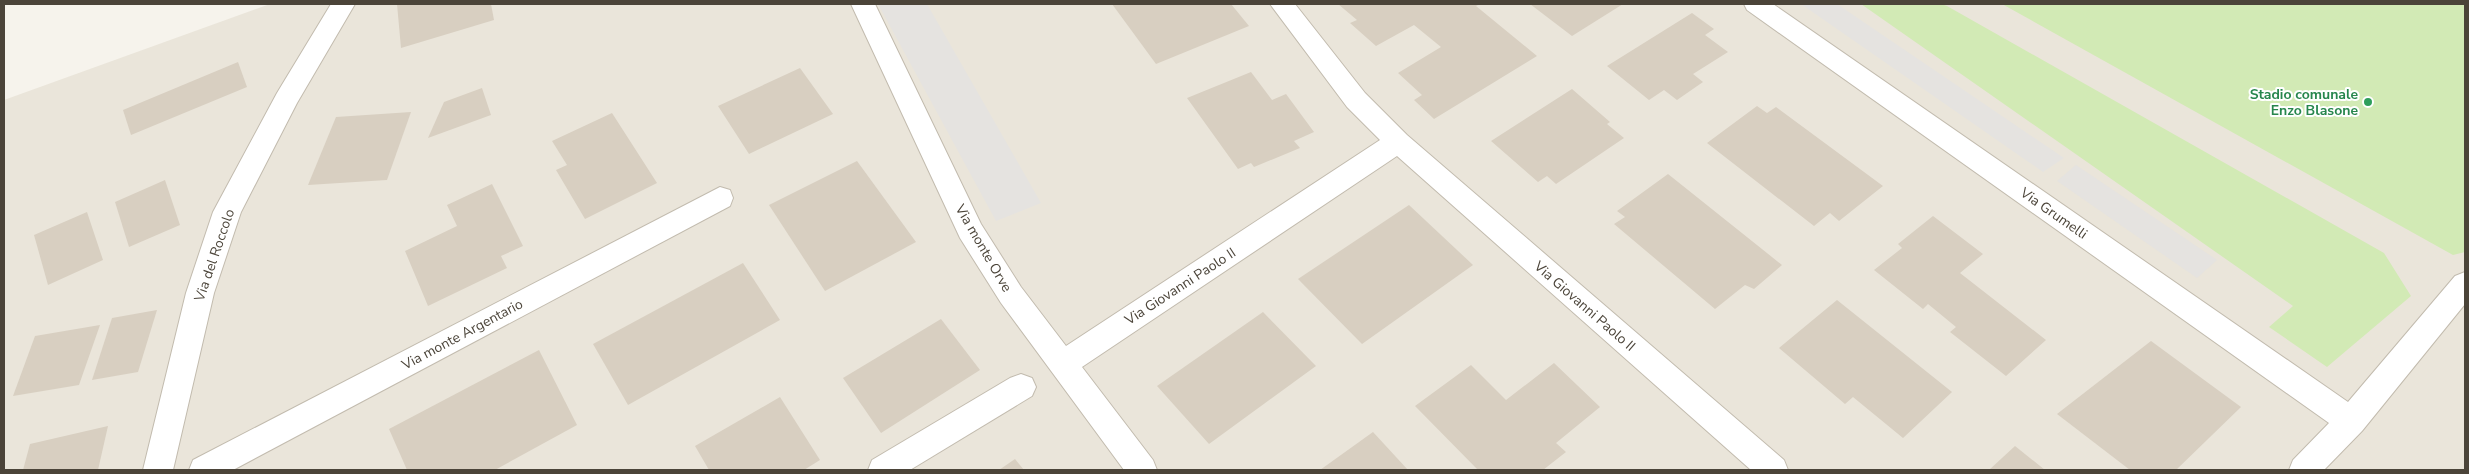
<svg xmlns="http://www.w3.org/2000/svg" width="2469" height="474" font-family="'Nunito Sans',sans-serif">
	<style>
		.residential { fill: #eae5da }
		.green { fill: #d2eab5 }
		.parking { fill: #e5e3e0 }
		.building { fill: #d8cfc1 }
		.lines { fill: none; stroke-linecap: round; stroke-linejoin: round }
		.street-casing { stroke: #c2bbae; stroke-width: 2 }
		.street { fill: #fff; fill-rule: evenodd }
		.leisure-dot { fill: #2e9e5b; stroke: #fff; stroke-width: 2 }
		.labels { text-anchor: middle; stroke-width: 4; stroke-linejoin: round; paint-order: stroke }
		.leisure-label { font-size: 14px; font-weight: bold; fill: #27864d; stroke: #fff; text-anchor: end }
		.street-label { font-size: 14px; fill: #4b4439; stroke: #fff }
	</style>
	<rect width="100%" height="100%" fill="#f6f3ec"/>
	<polygon class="residential" points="270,4 2465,4 2465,470 4,470 4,100"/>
	<g class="green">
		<polygon points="1861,4 1941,4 1947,6 2384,253 2411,296 2327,367 2269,327 2293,306"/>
		<polygon points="2002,4 2465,4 2465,252 2453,255"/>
	</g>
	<g class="parking">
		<polygon points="878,4 927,4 1041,203 996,221"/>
		<polygon points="1801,4 1837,4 2064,158 2043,172"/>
		<polygon points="2076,165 2217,260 2197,278 2057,181"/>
	</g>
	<g class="building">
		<polygon points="397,4 491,4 494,20 401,48"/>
		<polygon points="1112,4 1231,4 1249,26 1156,64"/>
		<polygon points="1338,4 1480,4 1476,6 1537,56 1434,119 1414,100 1422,95 1398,73 1441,47 1414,25 1376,46 1350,23 1357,20"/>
		<polygon points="1530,4 1623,4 1572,36"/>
		<polygon points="1692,13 1714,29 1705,35 1728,52 1693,74 1703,82 1677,100 1664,90 1649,100 1607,66"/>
		<polygon points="238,62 247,87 131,135 123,110"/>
		<polygon points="800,68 833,114 749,154 718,106"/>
		<polygon points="1251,72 1272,100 1286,94 1314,132 1294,141 1300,148 1254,167 1251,163 1238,169 1187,98"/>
		<polygon points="482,88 491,115 428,138 444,102"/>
		<polygon points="1572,89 1610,122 1607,124 1624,138 1556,184 1547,176 1538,182 1491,141"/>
		<polygon points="1757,106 1767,113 1776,107 1883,186 1839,221 1830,213 1814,226 1707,143"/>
		<polygon points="411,112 387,180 308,185 336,117"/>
		<polygon points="612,113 657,183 585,219 556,170 567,165 552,141"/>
		<polygon points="857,161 916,242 825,291 769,205"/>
		<polygon points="1668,174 1782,265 1754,289 1745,285 1715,309 1614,224 1625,217 1617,211"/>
		<polygon points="165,180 180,225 129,247 115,202"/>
		<polygon points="492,184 523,246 501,256 507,268 428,306 405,251 457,226 447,205"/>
		<polygon points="1409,205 1473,265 1362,344 1298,279"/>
		<polygon points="87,212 103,260 48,285 34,235"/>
		<polygon points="1933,216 1983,254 1960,273 2046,340 2006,376 1950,332 1956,327 1928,304 1923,309 1874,270 1902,248 1898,244"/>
		<polygon points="743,263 780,320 628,405 593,344"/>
		<polygon points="1837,300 1952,392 1903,438 1853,397 1845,404 1779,348"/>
		<polygon points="157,310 138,372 92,380 112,318"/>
		<polygon points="1263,312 1316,366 1209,444 1157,386"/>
		<polygon points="941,319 980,370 881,433 843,378"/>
		<polygon points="100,325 79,385 13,396 35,336"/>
		<polygon points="2151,341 2241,407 2176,470 2130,470 2057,414"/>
		<polygon points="539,350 577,425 495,470 407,470 389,429"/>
		<polygon points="1554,363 1600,407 1556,443 1566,452 1543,470 1478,470 1415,406 1471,365 1506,400"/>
		<polygon points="780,397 820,460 804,470 709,470 695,446"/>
		<polygon points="108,426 98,470 23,470 30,444"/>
		<polygon points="1373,432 1408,470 1320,470"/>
		<polygon points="2015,446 2045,470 1989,470"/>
		<polygon points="1015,459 1024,470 999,470"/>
	</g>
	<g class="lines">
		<defs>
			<g id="street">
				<polygon points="331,4 355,4 297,103 241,212 214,293 173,470 143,470 186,293 213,212 277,93"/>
				<polygon points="851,4 875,4 981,224 1021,287 1066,346 1380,140 1347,107 1270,4 1295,4 1365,93 1407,135 1784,460 1788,470 1751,470 1397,156 1082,367 1153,460 1157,470 1124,470 1001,303 960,238"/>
				<polygon points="1744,4 1773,4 2348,402 2455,276 2465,272 2465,304 2362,431 2324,470 2289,470 2293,460 2329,423 1747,10"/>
				<polygon points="720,187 730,190 733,198 730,206 233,470 189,470 193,460"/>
				<polygon points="1021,374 1032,378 1036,387 1032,396 910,470 868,470 872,460 1010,378"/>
			</g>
		</defs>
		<use href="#street" class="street-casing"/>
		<use href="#street" class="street"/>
	</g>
	<circle class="leisure-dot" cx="2368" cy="102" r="5"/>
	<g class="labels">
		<g class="leisure-label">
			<text x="2358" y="99">Stadio comunale<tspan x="2358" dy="16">Enzo Blasone</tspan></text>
		</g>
		<g class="street-label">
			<text transform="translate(2054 213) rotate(35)" y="5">Via Grumelli</text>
			<text transform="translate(984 248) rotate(60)" y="5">Via monte Orve</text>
			<text transform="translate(214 255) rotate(-71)" y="5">Via del Roccolo</text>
			<text transform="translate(1180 286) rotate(-33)" y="5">Via Giovanni Paolo II</text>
			<text transform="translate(1585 306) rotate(41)" y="5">Via Giovanni Paolo II</text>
			<text transform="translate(462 334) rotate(-28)" y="5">Via monte Argentario</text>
		</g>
	</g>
	<rect width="2469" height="474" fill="none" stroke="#4b4439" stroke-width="10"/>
</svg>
